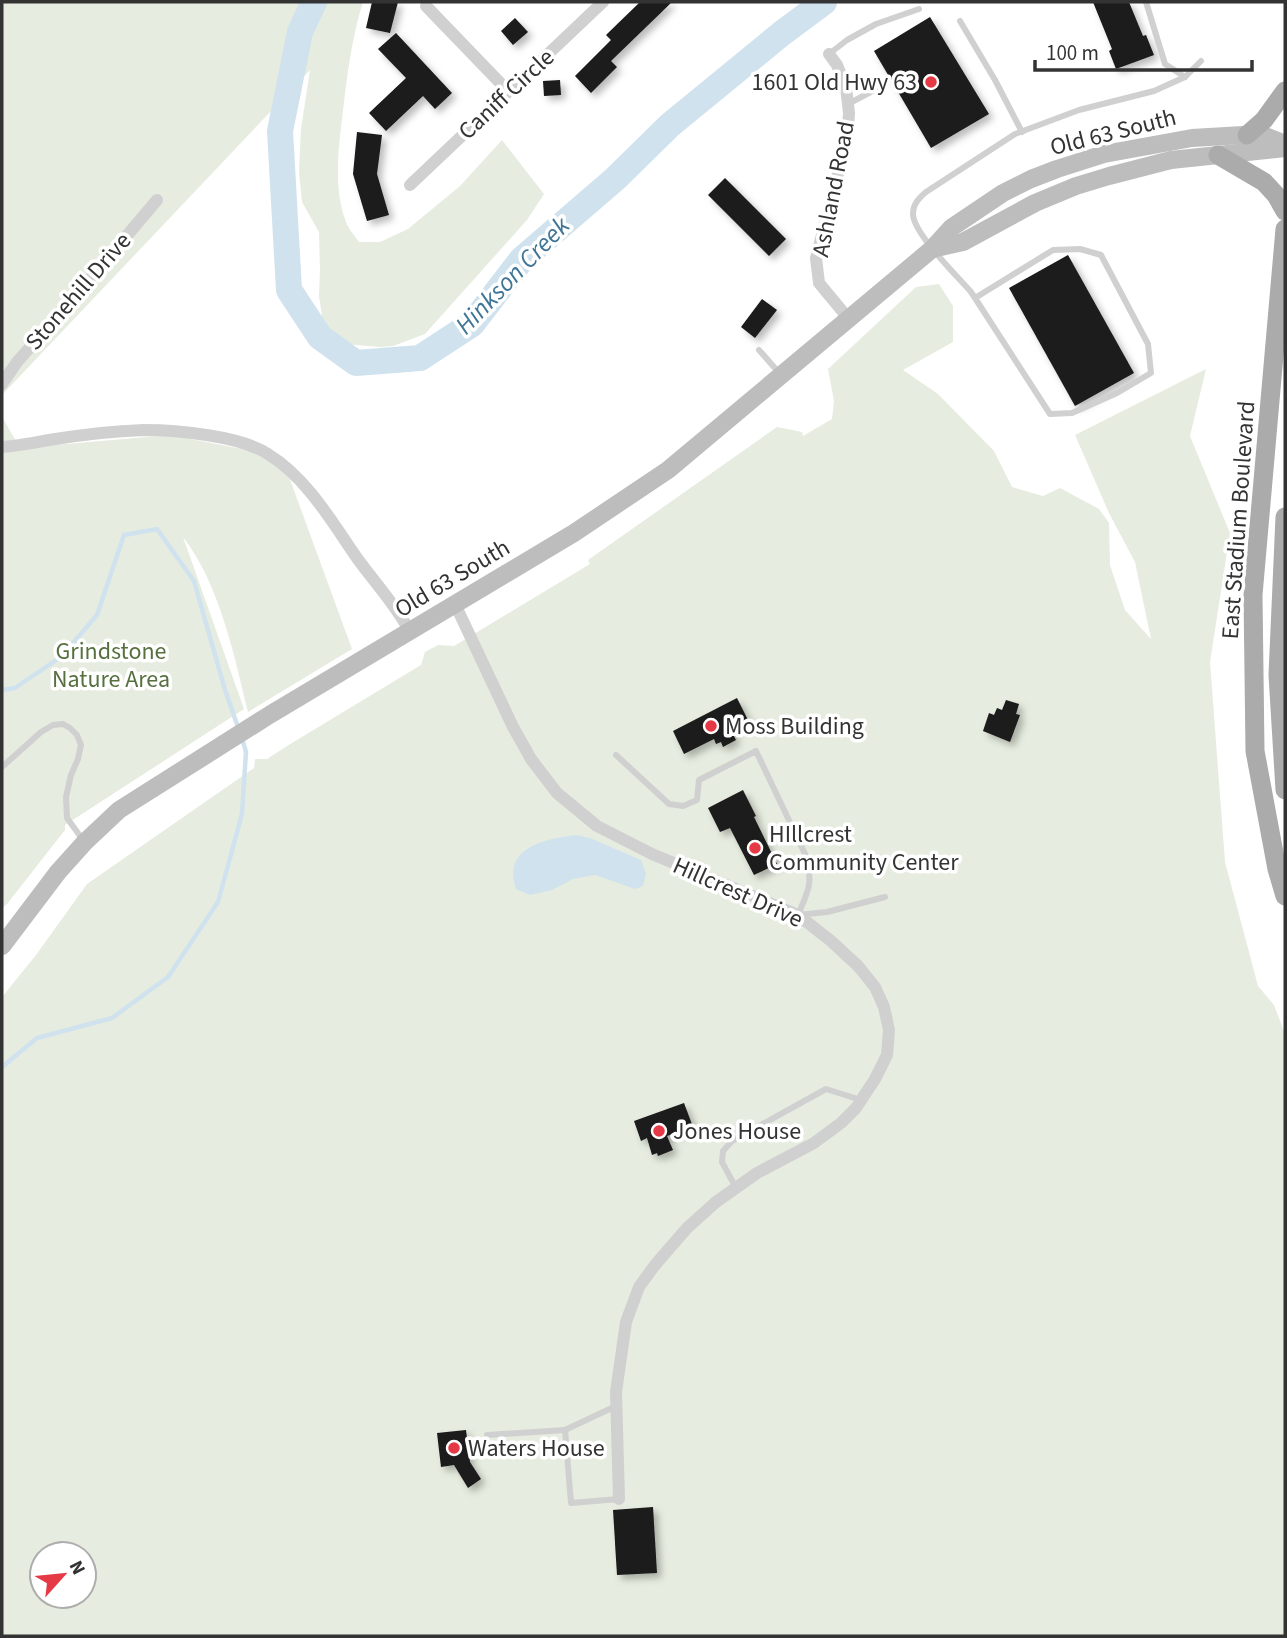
<svg xmlns="http://www.w3.org/2000/svg" width="1287" height="1638" font-family="'Source Sans 3',sans-serif">
	<style>
		.green { fill: #e6ecdf; fill-rule: evenodd }
		.water { fill: #cfe2ee }
		.lines { fill: none; stroke-linecap: round; stroke-linejoin: round }
		.stream { stroke: #cfe2ee; stroke-width: 4.5 }
		.river { stroke: #cfe2ee; stroke-width: 26 }
		.building { fill: #1a1a1a; filter: url(#shadow) }
		.lane { stroke: #d0d0d0; stroke-width: 6 }
		.street { stroke: #d0d0d0; stroke-width: 12 }
		.secondary { stroke: #bdbdbd; stroke-width: 18 }
		.primary { stroke: #ababab; stroke-width: 19 }
		.poi-dot { fill: #e63946; stroke: #fff; stroke-width: 2.5 }
		.labels { text-anchor: middle; stroke-width: 7; stroke-linejoin: round; paint-order: stroke }
		.poi-label { font-size: 24px; fill: #333; stroke: #fff; text-anchor: start }
		.street-label { font-size: 24px; fill: #333; stroke: #fff }
		.park-label { font-size: 24px; fill: #56703f; stroke: #fff }
		.water-label { font-size: 26px; font-style: italic; fill: #3f7597; stroke: #fff }
	</style>
	<defs>
		<filter id="shadow"><feDropShadow dx="4.5" dy="4.5" stdDeviation="3.5" flood-color="#0004"/></filter>
	</defs>
	<rect width="100%" height="100%" fill="#fff"/>
	<g class="green">
		<path d="M 2,2 L 363,2 C 353,34 348,68 344,102 C 340,139 332,182 345,219 C 347,227 354,235 359,242 L 380,242 L 408,229 L 460,186 L 502,140 L 544,194 L 527,220 L 425,334 L 393,346 L 380,347 L 344,344 L 323,322 L 319,296 L 320,270 L 319,232 L 302,202 L 299,172 L 301,129 L 310,70 L 2,395 Z"/>
		<path d="M 939,284 L 953,306 L 953,342 L 903,370 L 938,394 L 994,451 L 1012,487 L 1043,496 L 1060,488 L 1099,509 L 1109,523 L 1110,565 L 1125,610 L 1151,639 L 1135,562 L 1109,513 L 1075,435 L 1206,369 L 1190,436 L 1230,533 L 1210,662 L 1225,862 L 1258,986 L 1274,1005 L 1285,1034 L 1285,1636 L 2,1636 L 2,997 L 36,955 L 87,884 L 254,768 L 255,759 L 267,759 L 287,746 L 421,665 L 425,652 L 438,645 L 454,646 L 590,564 L 588,560 L 777,427 L 802,432 L 803,436 L 832,419 L 834,401 L 828,369 L 916,287 ZM 42,1554 L 84,1554 L 84,1596 L 42,1596 Z"/>
		<path d="M 2,417 L 20,448 L 170,435 L 262,453 L 288,474 L 352,649 L 248,712 C 234,655 220,585 183,537 L 244,709 L 65,825 L 65,830 L 7,904 L 2,908 Z"/>
	</g>
	<path class="water" d="M 576,835 L 590,838 L 641,860 L 646,874 L 643,886 L 635,889 L 595,875 L 573,879 L 552,890 L 530,895 L 516,889 C 502,847 545,839 576,835 Z"/>
	<g class="lines">
		<g class="stream">
			<polyline points="2,690 15,688 62,656 97,615 124,535 157,529 194,581 225,690 239,730"/>
			<polyline points="2,1067 37,1038 112,1018 168,977 218,902 242,814 246,752 242,738"/>
		</g>
		<polyline class="river" points="314,2 300,32 280,131 289,290 320,337 356,363 420,358 472,324 522,259 615,179 670,125 781,34 824,2"/>
	</g>
	<g class="building">
		<polygon points="372,2 398,2 390,33 366,28"/>
		<polygon points="640,2 672,2 611,61 617,67 591,93 575,76 611,40 606,35"/>
		<polygon points="1093,2 1129,2 1143,36 1146,35 1154,55 1116,69 1109,51 1112,49"/>
		<polygon points="930,17 989,114 931,148 874,51"/>
		<polygon points="515,18 528,32 513,45 501,31"/>
		<polygon points="396,33 452,93 435,109 423,96 386,131 369,113 406,78 378,49"/>
		<polygon points="560,80 561,95 544,96 543,81"/>
		<polygon points="357,132 382,135 377,174 389,215 367,221 353,174"/>
		<polygon points="725,178 786,239 769,256 708,195"/>
		<polygon points="1068,255 1134,373 1075,406 1009,288"/>
		<polygon points="762,299 777,310 755,338 741,327"/>
		<polygon points="737,698 749,722 731,731 736,740 723,747 721,742 716,744 714,739 684,754 673,731"/>
		<polygon points="1006,700 1019,704 1016,714 1020,715 1010,742 983,731 989,713 994,715 997,708 1002,710"/>
		<polygon points="743,790 756,816 754,817 777,864 754,875 730,828 720,832 708,808"/>
		<polygon points="684,1103 693,1127 667,1136 673,1150 658,1156 657,1153 652,1155 647,1138 641,1141 634,1121"/>
		<polygon points="466,1430 470,1462 481,1479 468,1488 454,1465 441,1467 437,1433"/>
		<polygon points="653,1507 657,1573 617,1575 613,1510"/>
	</g>
	<g class="lines">
		<g class="lane">
			<polyline points="1146,2 1165,64 1185,77"/>
			<polyline points="960,21 995,80 1022,132"/>
			<polyline points="829,54 847,40 876,24 919,9"/>
			<polyline points="848,104 882,86"/>
			<path d="M 975,298 L 1053,250 L 1080,249 L 1101,255 L 1148,344 L 1151,373 L 1117,393 L 1072,413 L 1050,414 L 975,298 L 971,292 C 958,277 913,233 913,214 C 913,204 919,198 926,192 L 1015,134 L 1079,110 L 1154,91 L 1185,77 L 1201,61"/>
			<polyline points="759,350 781,375"/>
			<path d="M 616,755 L 669,804 L 683,806 L 697,800 L 699,780 L 756,751 L 806,856 C 813,884 809,889 798,915 L 827,912 L 885,897"/>
			<polyline points="2,767 41,732 53,725 63,724 70,728 77,735 81,745 78,759 71,775 66,797 67,818 83,840"/>
			<polyline points="736,1188 722,1162 723,1151 732,1141 826,1089 861,1100"/>
			<polyline points="616,1406 565,1430 571,1503 619,1499"/>
			<polyline points="487,1435 565,1430"/>
		</g>
		<g class="street">
			<polyline points="426,6 508,91"/>
			<polyline points="829,54 837,65 846,87 849,113 847,139 816,258 819,283 848,318"/>
			<polyline points="410,185 603,2"/>
			<polyline points="2,384 17,362 80,291 157,200"/>
			<path d="M 2,447 C 18,446 33,443 49,440 C 79,435 114,431 144,430 C 177,430 241,436 268,454 C 307,478 332,522 357,558 C 375,583 396,605 410,632"/>
			<polyline points="455,604 513,727 531,759 557,793 597,826 652,854 798,915 831,941 858,966 875,987 884,1007 889,1030 887,1055 875,1079 856,1108 841,1123 814,1143 757,1173 716,1202 687,1228 655,1265 639,1287 626,1322 616,1392 619,1499"/>
		</g>
		<g class="secondary">
			<polyline points="932,249 963,242 1035,203 1076,186 1109,176 1171,160 1285,148"/>
			<polyline points="2,946 58,872 85,842 119,810 271,714 574,533 668,470 932,249 951,228 1003,193 1031,179 1057,169 1104,154 1192,138 1260,134 1285,144"/>
		</g>
		<g class="primary">
			<polyline points="1247,135 1264,120 1285,91"/>
			<polyline points="1218,155 1264,182 1276,195 1285,211"/>
			<polyline points="1285,229 1253,595 1255,751 1277,869 1285,896"/>
			<polyline points="1285,517 1278,675 1285,790"/>
		</g>
	</g>
	<g class="poi-dot">
		<circle cx="931" cy="82" r="7"/>
		<circle cx="711" cy="726" r="7"/>
		<circle cx="755" cy="848" r="7"/>
		<circle cx="659" cy="1131" r="7"/>
		<circle cx="454" cy="1448" r="7"/>
	</g>
	<g class="labels">
		<g class="poi-label">
			<text x="917" y="90" text-anchor="end">1601 Old Hwy 63</text>
			<text x="725" y="734">Moss Building</text>
			<text x="769" y="842">HIllcrest<tspan x="769" dy="28">Community Center</tspan></text>
			<text x="673" y="1139">Jones House</text>
			<text x="468" y="1456">Waters House</text>
		</g>
		<g class="street-label">
			<text transform="translate(506 94) rotate(-43)" y="8">Caniff Circle</text>
			<text transform="translate(1113 132) rotate(-14)" y="8">Old 63 South</text>
			<text transform="translate(833 189) rotate(-79)" y="8">Ashland Road</text>
			<text transform="translate(78 291) rotate(-49)" y="8">Stonehill Drive</text>
			<text transform="translate(1238 520) rotate(-86)" y="8">East Stadium Boulevard</text>
			<text transform="translate(452 578) rotate(-31)" y="8">Old 63 South</text>
			<text transform="translate(738 892) rotate(24)" y="8">Hillcrest Drive</text>
		</g>
		<g class="park-label">
			<text x="111" y="659">Grindstone<tspan x="111" dy="28">Nature Area</tspan></text>
		</g>
		<g class="water-label">
			<text transform="translate(512 275) rotate(-46)" y="9">Hinkson Creek</text>
		</g>
	</g>
	<rect width="1287" height="1638" fill="none" stroke="#333333" stroke-width="7"/>
	<g transform="translate(63 1575) rotate(63)"><circle r="33" fill="#ffffff" stroke="#adadad" stroke-width="2"/>
	<path d="M0-5L12 26L0 18L-12 26Z" fill="#e63946"/>
	<text y="-10" font-size="19" font-weight="bold" text-anchor="middle" fill="#333333">N</text>
	</g>
	<path d="M1035 60v10h217v-10" fill="none" stroke="#333333" stroke-width="3.5"/>
	<text x="1046" y="60" font-size="21" fill="#333333" stroke="#ffffff" stroke-width="5" paint-order="stroke">100 m</text>
</svg>
